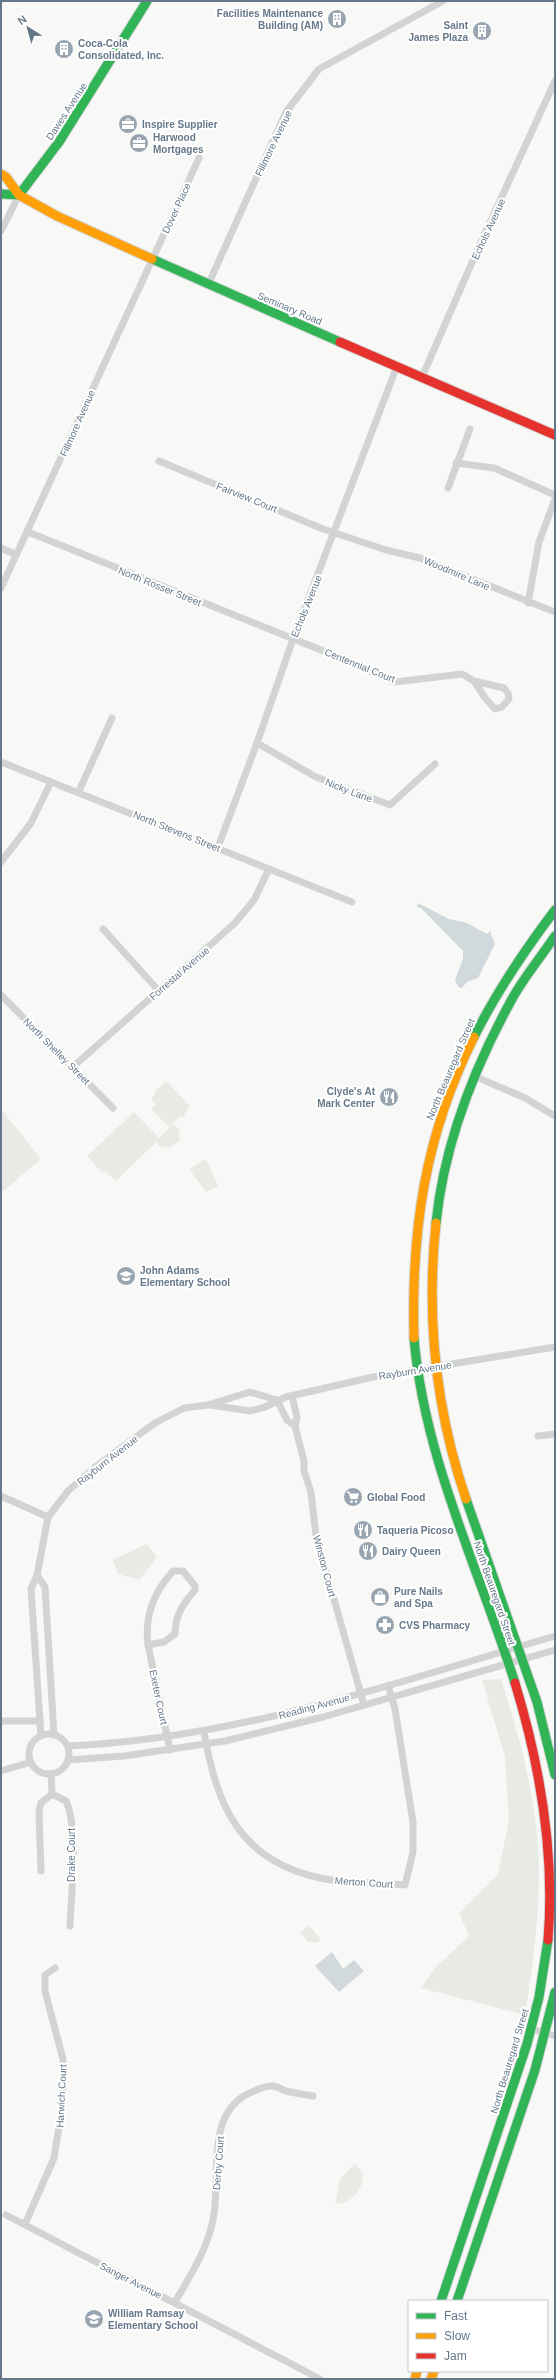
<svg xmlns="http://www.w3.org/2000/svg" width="556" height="2380" font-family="Helvetica,sans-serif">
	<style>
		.green { fill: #e8ebe5 }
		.water { fill: #d2d9dd }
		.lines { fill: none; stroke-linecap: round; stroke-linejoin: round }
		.fast-casing { stroke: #d3d5d6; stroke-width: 11 }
		.slow-casing { stroke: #d3d5d6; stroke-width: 11 }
		.jam-casing { stroke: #d3d5d6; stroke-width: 11 }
		.street { stroke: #d2d3d3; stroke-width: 7 }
		.fast { stroke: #30b455; stroke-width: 9 }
		.slow { stroke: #ff9f0a; stroke-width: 9 }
		.jam { stroke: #e5322d; stroke-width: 9 }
		.labels { text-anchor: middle; stroke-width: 4; stroke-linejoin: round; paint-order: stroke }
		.poi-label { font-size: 10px; font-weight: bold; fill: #65788a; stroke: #fff; text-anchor: start }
		.street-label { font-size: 10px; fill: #65788a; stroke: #fff }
	</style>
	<rect width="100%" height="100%" fill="#f8f8f7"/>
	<g class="green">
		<polygon points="166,1081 190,1106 182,1118 180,1116 169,1127 151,1109 156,1105 151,1098 156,1094 154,1092"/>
		<polygon points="1,1109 41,1159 1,1193"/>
		<polygon points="134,1112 159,1138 174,1124 179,1129 180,1140 170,1148 159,1146 157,1141 116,1181 106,1171 102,1173 87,1156"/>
		<polygon points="206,1159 218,1186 206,1192 189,1169"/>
		<polygon points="146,1544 157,1557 139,1580 118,1574 113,1560"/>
		<path d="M 501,1679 C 522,1743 539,1808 539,1876 C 539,1922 532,1969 525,2015 L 421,1988 L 436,1967 L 469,1936 L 459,1913 L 498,1874 L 509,1820 L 505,1757 L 482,1680 Z"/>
		<polygon points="309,1925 321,1940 317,1943 308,1942 300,1933"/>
		<path d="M 355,2163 L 363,2174 C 364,2189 350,2205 335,2204 L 340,2179 Z"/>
	</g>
	<g class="water">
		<polygon points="418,903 449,919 467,923 487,934 490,931 495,944 478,978 467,982 462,988 458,987 455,979 463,959 463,951 421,908 417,907"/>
		<polygon points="332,1952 343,1969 354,1960 364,1971 339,1992 315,1966"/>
	</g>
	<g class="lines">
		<defs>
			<g id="fast">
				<polyline points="1,194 19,195"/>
				<polyline points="19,195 59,142 147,1"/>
				<polyline points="152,259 340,342"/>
				<path d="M 474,1037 C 497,991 524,951 555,910"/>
				<path d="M 436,1223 C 444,1144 474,1068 512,999 C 524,977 541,957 555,936"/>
				<path d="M 414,1338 C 424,1458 479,1569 515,1683"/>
				<polyline points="466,1499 537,1702 555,1775"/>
				<polyline points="441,2301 527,2044 539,1997 548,1940"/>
				<polyline points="457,2301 535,2070 555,1992"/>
			</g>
			<g id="slow">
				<polyline points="1,174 6,177 19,195 57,216 152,259"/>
				<path d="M 436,1223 C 426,1318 435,1408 466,1499"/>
				<path d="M 414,1338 C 411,1230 425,1135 474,1037"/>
				<polyline points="415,2379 417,2371"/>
				<polyline points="431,2379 434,2371"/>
			</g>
			<g id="jam">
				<polyline points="340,342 555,435"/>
				<path d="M 515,1683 C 540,1765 555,1854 548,1940"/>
			</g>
		</defs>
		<use href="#fast" class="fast-casing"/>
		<use href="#slow" class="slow-casing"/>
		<use href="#jam" class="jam-casing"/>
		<g class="street">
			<polyline points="1,231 19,195"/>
			<polyline points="208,285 286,112 319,69 443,1"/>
			<polyline points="422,377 481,242 555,81"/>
			<polyline points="159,461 323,529 386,550 420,558 555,612"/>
			<polyline points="456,463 494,468 555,495"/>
			<polyline points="448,488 470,429"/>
			<polyline points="28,532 326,652 395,682 462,674 474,681 504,688 508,693 509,699 502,707 495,709 485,698 474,681"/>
			<polyline points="1,548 15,554"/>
			<polyline points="1,588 199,158"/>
			<polyline points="528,603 539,542 555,499"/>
			<polyline points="257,743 316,777 390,805 435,764"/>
			<polyline points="1,762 352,902"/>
			<polyline points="79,791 112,718"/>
			<polyline points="218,847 257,743 293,639 397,366"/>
			<polyline points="1,862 31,823 51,782"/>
			<polyline points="103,929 159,991"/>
			<polyline points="1,995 113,1108"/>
			<polyline points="74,1066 235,923 254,900 269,869"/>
			<polyline points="474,1076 525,1098 555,1116"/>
			<polyline points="292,1396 297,1417 295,1426 304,1461 304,1471 311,1492 316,1536 364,1705"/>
			<polyline points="277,1400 287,1420 295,1426"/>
			<polyline points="210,1405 250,1411 265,1407 286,1397 373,1377 555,1347"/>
			<polyline points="538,1436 555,1434"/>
			<polyline points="1,1496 48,1517"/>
			<path d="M 173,1571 L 183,1571 L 195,1586 L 195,1590 C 183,1604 175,1615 175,1634 L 164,1642 L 148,1645 C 144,1616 154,1592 173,1571 Z"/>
			<polyline points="37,1575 45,1587 54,1735"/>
			<polyline points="148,1645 170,1750"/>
			<polyline points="1,1721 40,1721"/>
			<path d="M 204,1732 C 217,1806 239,1860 320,1878 C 348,1884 377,1882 405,1885 L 413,1852 L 413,1822 L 395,1709 L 388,1685"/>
			<circle cx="49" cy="1754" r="20"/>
			<polyline points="41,1736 31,1589 37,1575 48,1517 68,1491 95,1467 155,1423 184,1408 208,1405 250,1392 277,1400"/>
			<path d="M 68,1746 C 236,1739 394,1683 555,1636"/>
			<polyline points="68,1760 124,1756 225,1741 323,1717 555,1650"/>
			<polyline points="1,1771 31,1762"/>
			<path d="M 52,1794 L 66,1801 C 79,1830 71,1893 70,1926"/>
			<polyline points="41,1871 39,1811 41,1803 52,1794 51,1774"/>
			<polyline points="532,2029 555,2036"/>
			<polyline points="6,2215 320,2379"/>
			<polyline points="25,2224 54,2158 63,2101 63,2059 45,1991 45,1975 55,1968"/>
			<path d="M 175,2302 C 190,2276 207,2250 213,2220 C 222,2178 203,2112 252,2092 C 258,2089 265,2086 272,2086 C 277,2086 282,2090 286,2091 C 295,2093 304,2095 313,2096"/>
		</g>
		<use href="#fast" class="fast"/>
		<use href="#slow" class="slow"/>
		<use href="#jam" class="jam"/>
	</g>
	<defs>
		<symbol id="building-disc" viewBox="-11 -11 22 22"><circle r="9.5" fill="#98a5b0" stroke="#fff"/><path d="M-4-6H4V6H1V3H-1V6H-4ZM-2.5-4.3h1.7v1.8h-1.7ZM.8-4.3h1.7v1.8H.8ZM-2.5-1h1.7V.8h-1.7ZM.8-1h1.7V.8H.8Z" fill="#fff"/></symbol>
		<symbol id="office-disc" viewBox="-11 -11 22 22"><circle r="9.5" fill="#98a5b0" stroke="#fff"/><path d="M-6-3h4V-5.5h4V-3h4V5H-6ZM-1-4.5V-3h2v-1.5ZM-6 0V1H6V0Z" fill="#fff"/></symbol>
		<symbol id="restaurant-disc" viewBox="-11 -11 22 22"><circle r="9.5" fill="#98a5b0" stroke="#fff"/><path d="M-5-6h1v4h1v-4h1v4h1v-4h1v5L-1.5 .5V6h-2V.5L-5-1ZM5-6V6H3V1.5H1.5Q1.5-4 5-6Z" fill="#fff"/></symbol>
		<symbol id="school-disc" viewBox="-11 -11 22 22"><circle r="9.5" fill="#98a5b0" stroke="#fff"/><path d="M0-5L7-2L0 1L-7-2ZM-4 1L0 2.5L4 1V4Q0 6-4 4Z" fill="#fff"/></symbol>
		<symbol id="supermarket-disc" viewBox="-11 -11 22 22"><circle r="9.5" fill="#98a5b0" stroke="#fff"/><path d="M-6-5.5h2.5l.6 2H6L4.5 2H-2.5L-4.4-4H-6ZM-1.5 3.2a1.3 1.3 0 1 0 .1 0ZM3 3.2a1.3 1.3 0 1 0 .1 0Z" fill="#fff"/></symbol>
		<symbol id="shop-disc" viewBox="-11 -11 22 22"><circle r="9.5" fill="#98a5b0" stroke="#fff"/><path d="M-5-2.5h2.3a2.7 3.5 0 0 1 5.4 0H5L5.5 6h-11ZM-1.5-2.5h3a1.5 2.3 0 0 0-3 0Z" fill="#fff"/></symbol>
		<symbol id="pharmacy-disc" viewBox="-11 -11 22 22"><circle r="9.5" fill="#98a5b0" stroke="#fff"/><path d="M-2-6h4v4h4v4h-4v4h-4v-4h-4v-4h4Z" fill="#fff"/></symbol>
	</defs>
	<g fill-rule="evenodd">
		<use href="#building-disc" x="326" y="8" width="22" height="22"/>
		<use href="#building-disc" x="471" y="20" width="22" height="22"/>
		<use href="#building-disc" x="53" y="38" width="22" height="22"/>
		<use href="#office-disc" x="117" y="113" width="22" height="22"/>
		<use href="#office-disc" x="128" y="132" width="22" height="22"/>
		<use href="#restaurant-disc" x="378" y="1086" width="22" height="22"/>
		<use href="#school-disc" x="115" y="1265" width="22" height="22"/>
		<use href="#supermarket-disc" x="342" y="1486" width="22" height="22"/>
		<use href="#restaurant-disc" x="352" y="1519" width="22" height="22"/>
		<use href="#restaurant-disc" x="357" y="1540" width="22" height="22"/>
		<use href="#shop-disc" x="369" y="1586" width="22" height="22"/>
		<use href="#pharmacy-disc" x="374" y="1614" width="22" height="22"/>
		<use href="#school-disc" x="83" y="2308" width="22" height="22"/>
	</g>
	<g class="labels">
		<g class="poi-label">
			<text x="323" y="17" text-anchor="end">Facilities Maintenance<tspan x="323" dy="12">Building (AM)</tspan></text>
			<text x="468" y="29" text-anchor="end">Saint<tspan x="468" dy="12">James Plaza</tspan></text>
			<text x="78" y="47">Coca-Cola<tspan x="78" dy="12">Consolidated, Inc.</tspan></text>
			<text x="142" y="128">Inspire Supplier</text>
			<text x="153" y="141">Harwood<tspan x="153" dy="12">Mortgages</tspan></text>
			<text x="375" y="1095" text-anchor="end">Clyde's At<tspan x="375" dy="12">Mark Center</tspan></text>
			<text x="140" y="1274">John Adams<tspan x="140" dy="12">Elementary School</tspan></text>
			<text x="367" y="1501">Global Food</text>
			<text x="377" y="1534">Taqueria Picoso</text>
			<text x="382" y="1555">Dairy Queen</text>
			<text x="394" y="1595">Pure Nails<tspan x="394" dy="12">and Spa</tspan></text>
			<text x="399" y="1629">CVS Pharmacy</text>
			<text x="108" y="2317">William Ramsay<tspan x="108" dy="12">Elementary School</tspan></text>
		</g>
		<g class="street-label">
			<text transform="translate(66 111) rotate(-57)" y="4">Dawes Avenue</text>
			<text transform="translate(273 143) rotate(-64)" y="4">Fillmore Avenue</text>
			<text transform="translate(176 208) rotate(-65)" y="4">Dover Place</text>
			<text transform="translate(488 229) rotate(-65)" y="4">Echols Avenue</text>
			<text transform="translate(290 308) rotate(23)" y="4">Seminary Road</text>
			<text transform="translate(77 423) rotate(-66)" y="4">Fillmore Avenue</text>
			<text transform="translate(247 497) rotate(22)" y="4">Fairview Court</text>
			<text transform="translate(457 573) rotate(23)" y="4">Woodmire Lane</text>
			<text transform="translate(160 586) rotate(22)" y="4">North Rosser Street</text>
			<text transform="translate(306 606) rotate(-68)" y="4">Echols Avenue</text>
			<text transform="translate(360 665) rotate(22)" y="4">Centennial Court</text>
			<text transform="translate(349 790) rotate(21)" y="4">Nicky Lane</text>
			<text transform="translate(177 831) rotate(22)" y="4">North Stevens Street</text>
			<text transform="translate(179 973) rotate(-41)" y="4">Forrestal Avenue</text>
			<text transform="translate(57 1051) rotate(45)" y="4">North Shelley Street</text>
			<text transform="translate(450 1069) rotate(-67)" y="4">North Beauregard Street</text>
			<text transform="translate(415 1370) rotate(-9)" y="4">Rayburn Avenue</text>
			<text transform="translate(107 1460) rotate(-38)" y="4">Rayburn Avenue</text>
			<text transform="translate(325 1566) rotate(75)" y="4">Winston Court</text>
			<text transform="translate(495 1593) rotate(71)" y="4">North Beauregard Street</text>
			<text transform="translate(159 1697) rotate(78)" y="4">Exeter Court</text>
			<text transform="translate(314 1706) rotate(-15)" y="4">Reading Avenue</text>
			<text transform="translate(71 1855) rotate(-90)" y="4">Drake Court</text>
			<text transform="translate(364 1882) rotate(4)" y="4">Merton Court</text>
			<text transform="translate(509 2061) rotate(-73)" y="4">North Beauregard Street</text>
			<text transform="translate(61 2096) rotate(-87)" y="4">Harwich Court</text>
			<text transform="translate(218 2163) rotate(-86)" y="4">Derby Court</text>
			<text transform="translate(131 2280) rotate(27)" y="4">Sanger Avenue</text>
		</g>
	</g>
	<rect width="556" height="2380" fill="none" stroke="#65788a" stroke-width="4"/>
	<rect x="408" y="2300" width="140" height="72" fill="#ffffff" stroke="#c1c9d0"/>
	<rect x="416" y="2313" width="20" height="6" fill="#30b455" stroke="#c1c9d0"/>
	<text x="444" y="2320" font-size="12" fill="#65788a">Fast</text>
	<rect x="416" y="2333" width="20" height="6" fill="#ff9f0a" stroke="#c1c9d0"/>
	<text x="444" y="2340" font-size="12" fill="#65788a">Slow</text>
	<rect x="416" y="2353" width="20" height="6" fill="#e5322d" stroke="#c1c9d0"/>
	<text x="444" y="2360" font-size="12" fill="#65788a">Jam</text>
	<g transform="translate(28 28) rotate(323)" stroke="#ffffff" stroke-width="3" paint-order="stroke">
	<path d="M0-3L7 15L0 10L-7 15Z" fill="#65788a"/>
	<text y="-6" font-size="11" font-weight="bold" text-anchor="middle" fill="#65788a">N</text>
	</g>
</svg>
